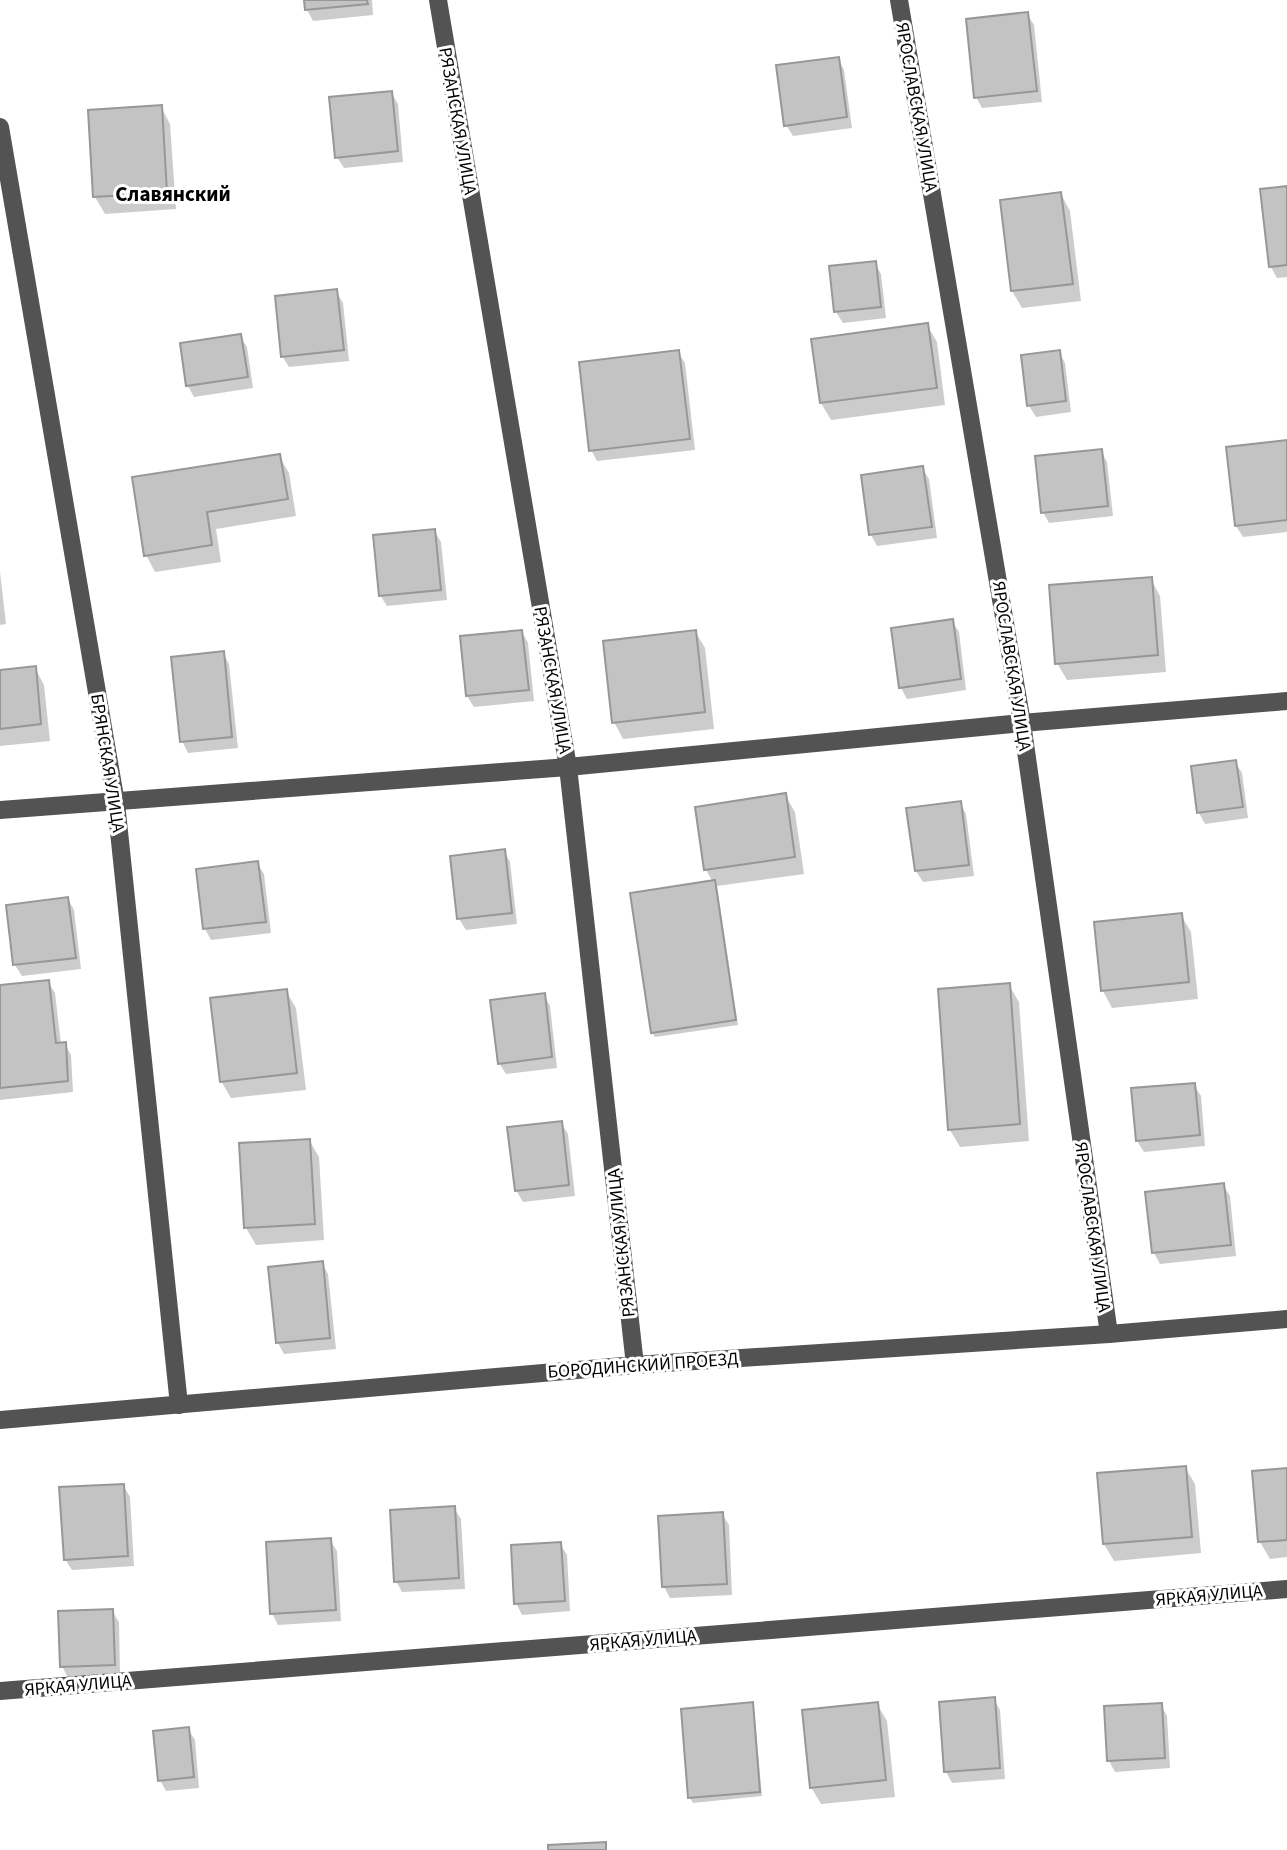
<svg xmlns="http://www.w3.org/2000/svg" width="1287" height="1850" font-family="'Source Sans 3',sans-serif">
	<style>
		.shadow { fill: #0003 }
		.building { fill: #c3c3c3; stroke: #979797; stroke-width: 2 }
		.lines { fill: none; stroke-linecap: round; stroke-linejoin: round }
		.minor { stroke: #535353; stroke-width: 18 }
		.labels { text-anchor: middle; stroke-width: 6; stroke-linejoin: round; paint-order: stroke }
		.street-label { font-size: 18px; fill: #000; stroke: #fff }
		.quarter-label { font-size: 21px; font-weight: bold; fill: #000; stroke: #fff }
	</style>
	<rect width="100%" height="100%" fill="#fff"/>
	<g class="shadow">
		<polygon points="306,0 372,0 373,15 313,21 307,10"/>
		<polygon points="1027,14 1034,25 1042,102 982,108 976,97"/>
		<polygon points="838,59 844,70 852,128 793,136 786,125"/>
		<polygon points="391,92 398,104 403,162 344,168 337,157"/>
		<polygon points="161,107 170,124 176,209 105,214 95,197"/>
		<polygon points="1287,187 1287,277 1277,278 1271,267 1262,190"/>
		<polygon points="1061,194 1070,211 1081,301 1022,308 1012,291 1002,201"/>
		<polygon points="875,263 881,274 886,318 843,323 836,312 831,268"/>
		<polygon points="336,291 343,303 349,361 289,367 282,356"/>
		<polygon points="927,325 937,342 945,405 831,420 821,403"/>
		<polygon points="240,336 247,347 253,388 194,397 188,386"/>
		<polygon points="678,352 685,363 695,450 597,461 591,450"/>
		<polygon points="1059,352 1065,363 1071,412 1036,417 1029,406"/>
		<polygon points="1287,442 1287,532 1243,537 1236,526"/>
		<polygon points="1101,451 1107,462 1113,516 1049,523 1043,512"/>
		<polygon points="279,456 289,473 296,516 216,529 221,562 155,572 146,555"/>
		<polygon points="922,468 929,479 937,538 877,546 871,535"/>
		<polygon points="434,530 441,542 447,600 387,606 380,595"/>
		<polygon points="0,572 6,624 0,625"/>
		<polygon points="1151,579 1160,596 1166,672 1067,680 1057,663"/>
		<polygon points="952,621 959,632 966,690 907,699 901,688"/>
		<polygon points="695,631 705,648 714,729 623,739 614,722"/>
		<polygon points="522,632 528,643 534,701 474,707 467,696"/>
		<polygon points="223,653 229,664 238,748 188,753 182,741"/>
		<polygon points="35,668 44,685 50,741 0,746 0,671"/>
		<polygon points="1235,762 1242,773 1248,818 1205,824 1199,813 1193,768"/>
		<polygon points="785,795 795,812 804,874 717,886 738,1025 655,1037 652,1032 713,882 706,870"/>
		<polygon points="960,803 966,814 974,876 923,882 916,871 908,809"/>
		<polygon points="504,851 510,862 517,924 466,930 459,919 452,857"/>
		<polygon points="257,863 264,874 271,933 211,940 205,929 198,870"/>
		<polygon points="68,899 74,910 81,969 22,976 15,965 8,906"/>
		<polygon points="1181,915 1191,932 1198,999 1112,1008 1103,991 1096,924"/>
		<polygon points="48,982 55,993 61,1044 65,1044 71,1055 73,1092 0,1100 0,986"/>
		<polygon points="1009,985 1019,1002 1029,1141 960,1147 950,1130 939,990"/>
		<polygon points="286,991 296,1008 306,1090 231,1098 221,1081"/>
		<polygon points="544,995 550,1006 557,1068 506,1074 499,1063"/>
		<polygon points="1194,1085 1201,1096 1205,1146 1144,1152 1137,1141"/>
		<polygon points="561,1123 568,1134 575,1196 523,1202 516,1190"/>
		<polygon points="309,1140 319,1157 324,1240 256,1245 246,1228"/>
		<polygon points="1223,1185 1230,1196 1236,1256 1160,1264 1154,1253"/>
		<polygon points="322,1263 328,1274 336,1349 284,1354 278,1343"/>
		<polygon points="1185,1467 1195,1484 1201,1553 1114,1561 1104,1544"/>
		<polygon points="1287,1470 1287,1557 1270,1559 1260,1542"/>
		<polygon points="123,1485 130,1497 134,1566 72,1570 65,1559"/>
		<polygon points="454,1508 461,1519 465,1589 402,1592 396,1581"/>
		<polygon points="722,1514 729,1525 732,1595 670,1598 664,1587 660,1517"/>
		<polygon points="330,1540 337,1551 341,1621 278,1625 272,1613"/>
		<polygon points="560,1544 567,1555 570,1611 522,1615 516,1603"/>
		<polygon points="112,1611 119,1622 120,1676 68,1678 62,1666"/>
		<polygon points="994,1699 1000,1710 1005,1779 952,1783 946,1772 940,1703"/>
		<polygon points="752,1704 754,1709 762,1796 693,1803 690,1798"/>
		<polygon points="877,1704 887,1721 895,1797 821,1804 811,1787"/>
		<polygon points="1161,1705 1167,1716 1170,1768 1115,1772 1109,1761"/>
		<polygon points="188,1729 195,1740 199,1788 166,1791 160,1780"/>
	</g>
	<g class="building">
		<polygon points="304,0 367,0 368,4 305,10"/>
		<polygon points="1028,12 1037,91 974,98 966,19"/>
		<polygon points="839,57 847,117 784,126 776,65"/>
		<polygon points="392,91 398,151 335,158 329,97"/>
		<polygon points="162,105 167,193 93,197 88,110"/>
		<polygon points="1287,186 1287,265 1269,267 1260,189"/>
		<polygon points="1061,192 1073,284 1011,291 1000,200"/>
		<polygon points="876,261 881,307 834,312 829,266"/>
		<polygon points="337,289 344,350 281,357 275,296"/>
		<polygon points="928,323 937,388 820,403 811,339"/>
		<polygon points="241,334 248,377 186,386 180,343"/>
		<polygon points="679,350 690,439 589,451 579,362"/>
		<polygon points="1060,350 1066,401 1027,406 1021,355"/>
		<polygon points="1287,440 1287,520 1235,526 1226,447"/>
		<polygon points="1102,449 1108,506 1041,513 1035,456"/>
		<polygon points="280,454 288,499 207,512 212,545 144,556 132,477"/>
		<polygon points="923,466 932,527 869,535 861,475"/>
		<polygon points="435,529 441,590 379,596 373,535"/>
		<polygon points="1152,577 1158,655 1055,664 1049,585"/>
		<polygon points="953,619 961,679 899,688 891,628"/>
		<polygon points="522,630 529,690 466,696 460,636"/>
		<polygon points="696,630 705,712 612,723 603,641"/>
		<polygon points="224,651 232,737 180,742 171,657"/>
		<polygon points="36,666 41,724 0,729 0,670"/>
		<polygon points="1236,760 1243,807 1197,813 1191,766"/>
		<polygon points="786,793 795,857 704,870 695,807"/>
		<polygon points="961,801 969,865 915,871 906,808"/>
		<polygon points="505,849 512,913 457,919 450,856"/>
		<polygon points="258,861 266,922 203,929 196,869"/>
		<polygon points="715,880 736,1020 651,1033 630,893"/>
		<polygon points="68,897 76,958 13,965 6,905"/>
		<polygon points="1182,913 1189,982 1101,991 1094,922"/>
		<polygon points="49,980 56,1043 66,1042 68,1081 0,1088 0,985"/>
		<polygon points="1010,983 1020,1124 948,1130 938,989"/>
		<polygon points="287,989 297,1073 220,1082 210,998"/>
		<polygon points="545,993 552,1057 498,1064 490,1000"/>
		<polygon points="1195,1083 1200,1135 1136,1141 1131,1088"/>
		<polygon points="562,1121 569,1185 515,1191 507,1127"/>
		<polygon points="310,1139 315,1224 244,1228 239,1143"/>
		<polygon points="1224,1183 1231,1245 1152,1253 1145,1192"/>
		<polygon points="323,1261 330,1338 276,1343 268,1267"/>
		<polygon points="1186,1466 1192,1537 1103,1544 1097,1473"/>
		<polygon points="1287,1468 1287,1540 1258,1542 1252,1471"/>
		<polygon points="124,1484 128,1556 64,1560 59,1487"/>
		<polygon points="455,1506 459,1578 394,1582 390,1510"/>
		<polygon points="723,1512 727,1584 662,1587 658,1516"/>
		<polygon points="331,1538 336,1610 270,1614 266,1542"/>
		<polygon points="561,1542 565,1601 514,1604 511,1545"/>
		<polygon points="113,1609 115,1665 60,1667 58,1611"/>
		<polygon points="995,1697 1000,1768 944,1772 939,1702"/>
		<polygon points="753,1702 760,1792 688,1798 681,1709"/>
		<polygon points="878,1702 886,1780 810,1788 802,1710"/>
		<polygon points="1162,1703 1165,1758 1107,1761 1104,1706"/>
		<polygon points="189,1727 194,1777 158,1781 153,1731"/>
		<polygon points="606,1842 606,1850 548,1850 548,1845"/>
	</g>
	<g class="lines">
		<g class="minor">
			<polyline points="438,0 568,767 635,1365"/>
			<polyline points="899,0 1022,723 1109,1334"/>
			<polyline points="0,127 116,803 179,1405"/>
			<polyline points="0,810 568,767 1022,723 1287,701"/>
			<polyline points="0,1420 635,1365 1109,1334 1287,1319"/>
			<polyline points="0,1691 1287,1589"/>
		</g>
	</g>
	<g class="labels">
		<g class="street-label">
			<text transform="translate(917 107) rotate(80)" y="6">ЯРОСЛАВСКАЯ УЛИЦА</text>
			<text transform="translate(458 121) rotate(80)" y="6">РЯЗАНСКАЯ УЛИЦА</text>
			<text transform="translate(1012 666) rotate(81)" y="6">ЯРОСЛАВСКАЯ УЛИЦА</text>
			<text transform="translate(553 680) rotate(80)" y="6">РЯЗАНСКАЯ УЛИЦА</text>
			<text transform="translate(108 763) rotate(81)" y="6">БРЯНСКАЯ УЛИЦА</text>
			<text transform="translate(1093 1227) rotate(82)" y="6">ЯРОСЛАВСКАЯ УЛИЦА</text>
			<text transform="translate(621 1243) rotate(-96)" y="6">РЯЗАНСКАЯ УЛИЦА</text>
			<text transform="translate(643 1365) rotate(-4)" y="6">БОРОДИНСКИЙ ПРОЕЗД</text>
			<text transform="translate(1209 1595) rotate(-5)" y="6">ЯРКАЯ УЛИЦА</text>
			<text transform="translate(643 1640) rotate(-5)" y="6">ЯРКАЯ УЛИЦА</text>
			<text transform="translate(78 1685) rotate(-5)" y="6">ЯРКАЯ УЛИЦА</text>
		</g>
		<g class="quarter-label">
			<text x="173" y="201">Славянский</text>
		</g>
	</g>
</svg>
